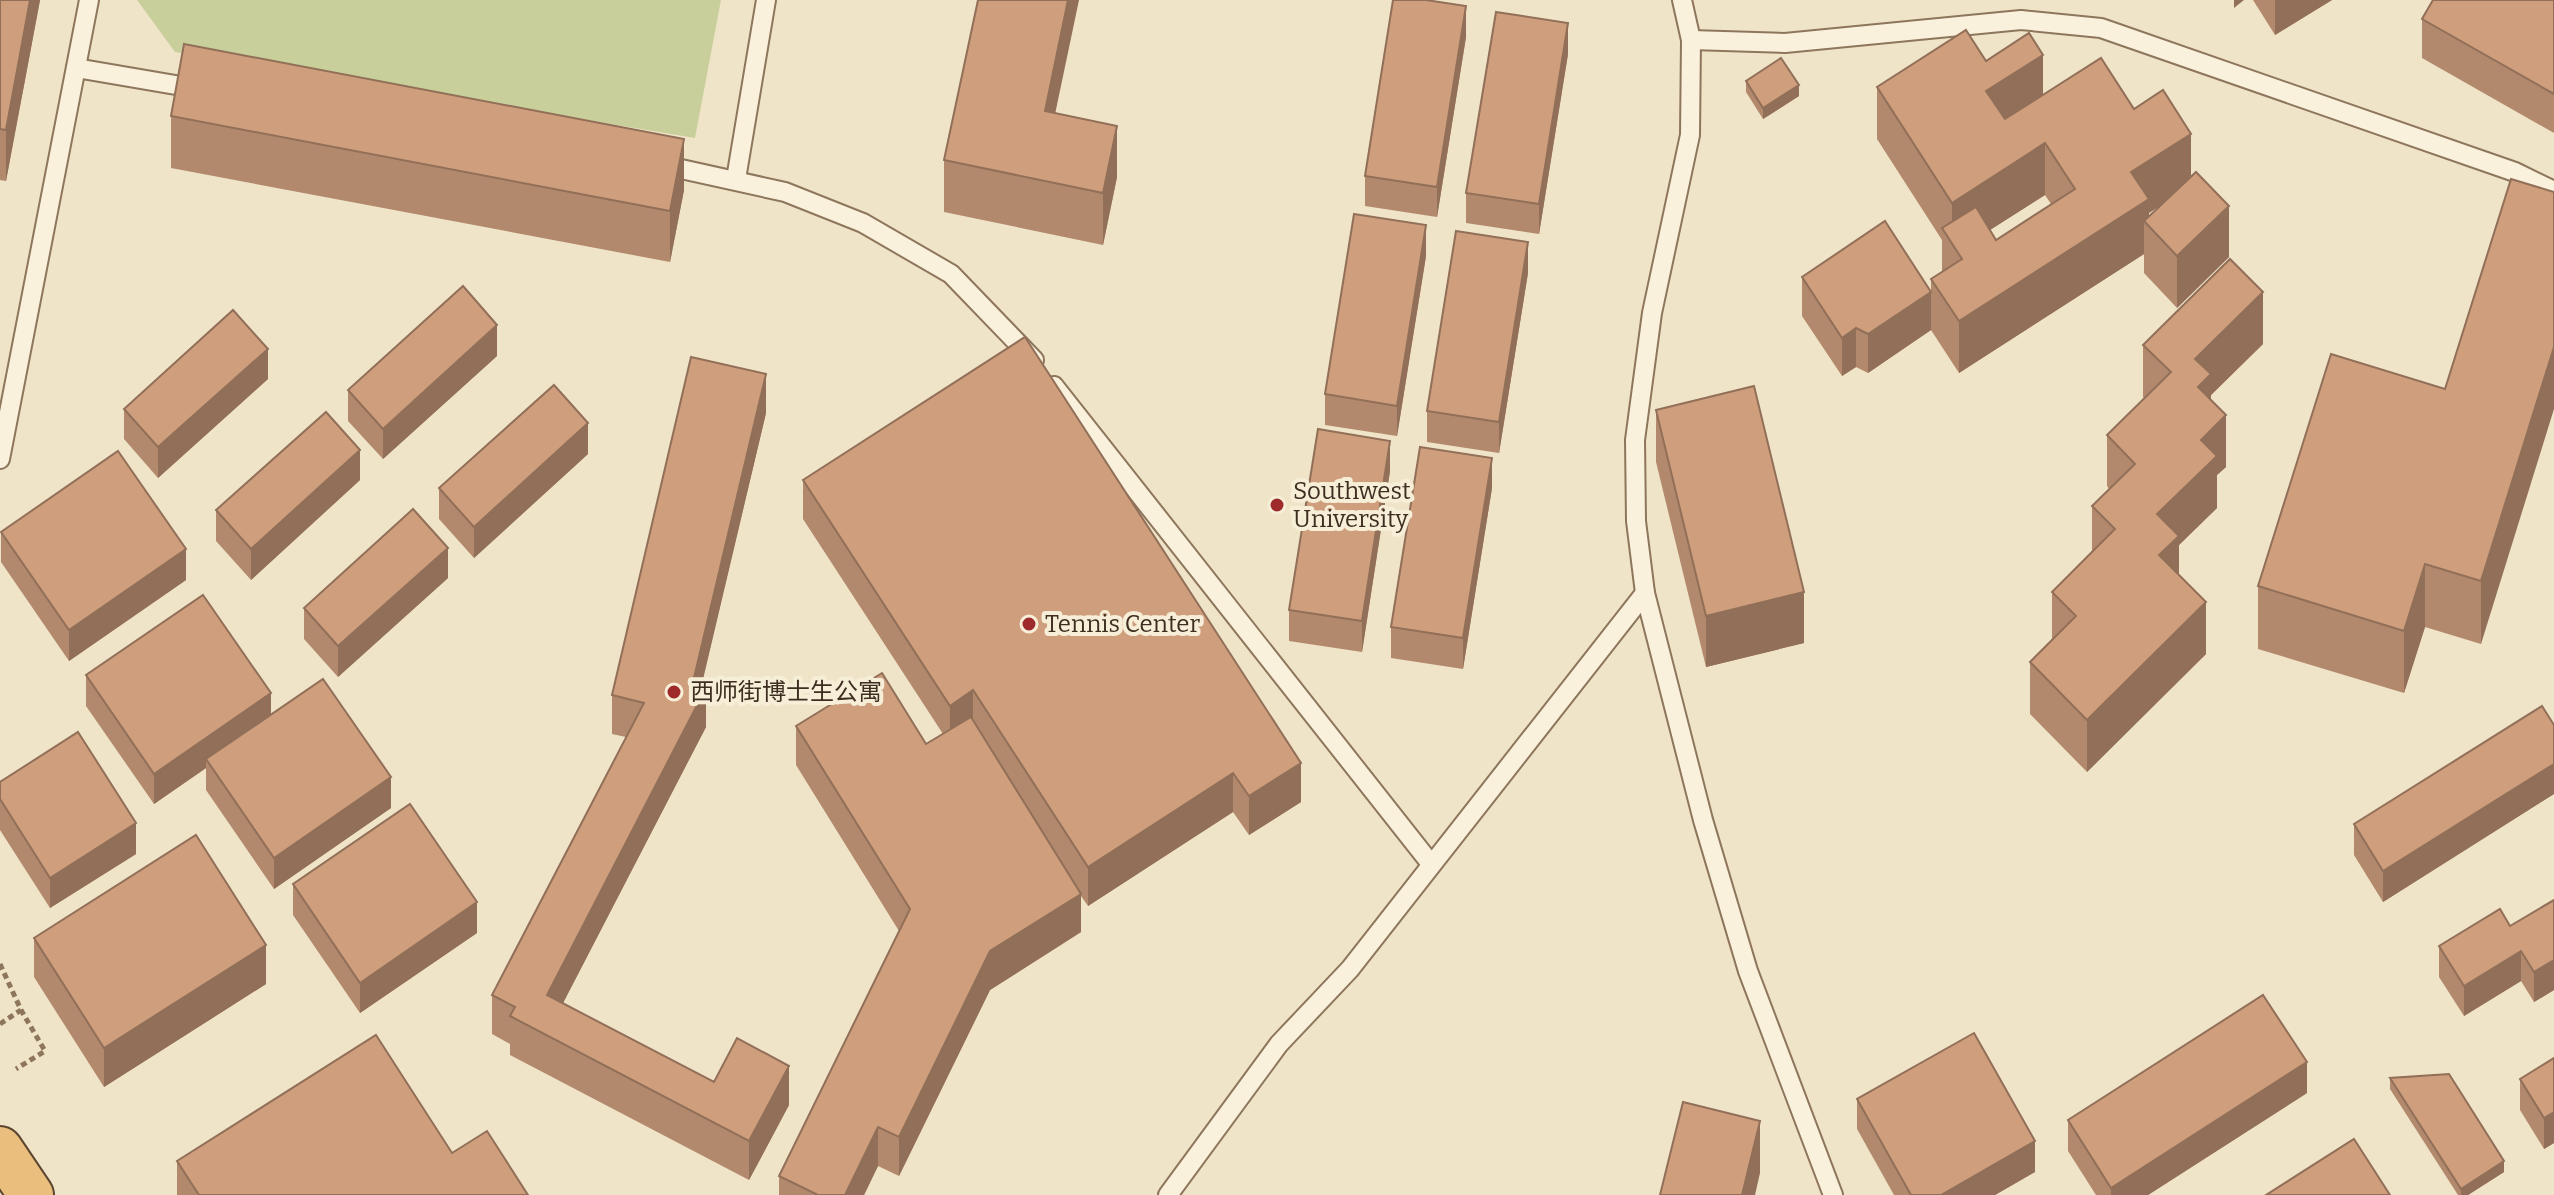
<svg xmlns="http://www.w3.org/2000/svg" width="2554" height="1195" font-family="Bitter,'Noto Sans SC',serif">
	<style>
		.green { fill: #c9cf9b }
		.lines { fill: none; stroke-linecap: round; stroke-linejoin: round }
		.service-casing { stroke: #8d765c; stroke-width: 22 }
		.trunk-casing { stroke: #5b4430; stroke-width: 48 }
		.path { stroke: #8d765c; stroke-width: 5; stroke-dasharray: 6 4; stroke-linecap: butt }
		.service { stroke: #faf1dc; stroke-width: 18 }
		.trunk { stroke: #eabe7c; stroke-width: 44 }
		.wall { fill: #b2896c; fill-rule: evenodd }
		.shaded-wall { fill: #916f58 }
		.building { fill: #cf9f7d; stroke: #916f58; stroke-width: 2 }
		.poi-dot { fill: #9e2a2b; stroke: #f7eed8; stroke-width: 3 }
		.labels { text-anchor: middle; stroke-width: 8; stroke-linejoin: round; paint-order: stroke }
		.poi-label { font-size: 24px; fill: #3d2e20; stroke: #f7eed8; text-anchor: start }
	</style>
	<rect width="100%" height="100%" fill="#f0e4c8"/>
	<polygon class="green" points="137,0 721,0 695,138 175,52"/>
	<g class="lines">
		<defs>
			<g id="service">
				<polyline points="1682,0 1691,40 1690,135 1652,313 1635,440 1636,521 1645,593 1703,820 1748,971 1833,1195"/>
				<polyline points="1691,40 1785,43 2021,20 2101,28 2515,172 2554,191"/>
				<polyline points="76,68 199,89"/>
				<polyline points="663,165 785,192 863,223 951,274 1034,360"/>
				<polyline points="736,179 766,0"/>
				<polyline points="1054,386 1431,864"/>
				<polyline points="0,459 89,0"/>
				<polyline points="1168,1195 1279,1044 1350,969 1645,593"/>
			</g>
			<polyline id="trunk" points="0,1149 31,1195"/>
		</defs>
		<use href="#service" class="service-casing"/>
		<use href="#trunk" class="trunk-casing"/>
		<g class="path">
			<polyline points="0,964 21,1010 45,1051 16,1069"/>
			<polyline points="0,1024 21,1010"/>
		</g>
		<use href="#service" class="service"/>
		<use href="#trunk" class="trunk"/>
	</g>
	<g class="wall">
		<polygon points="0,0 40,0 6,181 0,180"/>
		<polygon points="2253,0 2332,0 2275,35"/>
		<polygon points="2554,0 2554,133 2422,58 2422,19"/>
		<polygon points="1466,37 1437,217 1365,206 1365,176"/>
		<polygon points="1568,54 1539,234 1466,223 1466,193"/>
		<path d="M 1986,61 L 2043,95 L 2134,109 L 2191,176 L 2229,257 L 2177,308 L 2144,273 L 2144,254 L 1959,373 L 1931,330 L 1868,373 L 1856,367 L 1842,376 L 1802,316 L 1802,277 L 1931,292 L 1931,279 L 1942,272 L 1942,240 L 1877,139 L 1877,87 ZM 2045,195 L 2051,204 L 1996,240 L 1990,230 ZM 2161,204 L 2149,217 L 2149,213 Z"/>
		<polygon points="1746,81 1799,96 1763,119 1746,92"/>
		<polygon points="1055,113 1117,177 1103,245 944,212 944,160"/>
		<polygon points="171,116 684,190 670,262 171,168"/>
		<polygon points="2511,179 2481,644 2425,627 2404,693 2258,649 2258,586 2445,389"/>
		<polygon points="1426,256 1397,436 1325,425 1325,394"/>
		<polygon points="1528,273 1499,453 1427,442 1427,411"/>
		<polygon points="2263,344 2211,395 2211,400 2226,467 2217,475 2217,508 2179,545 2179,575 2206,654 2087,772 2030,714 2030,662 2052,640 2052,592 2092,552 2092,506 2109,489 2107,486 2107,435 2144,398 2143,397 2143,345"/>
		<polygon points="497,356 383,459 348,421 348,390"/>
		<polygon points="268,379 158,478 124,439 124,409"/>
		<polygon points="1656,410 1804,643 1706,667 1656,462"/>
		<polygon points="766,413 701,686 706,727 563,1003 714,1082 789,1105 749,1180 510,1055 510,1044 492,1034 492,995 626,737 612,734 612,695"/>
		<polygon points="588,454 474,558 439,519 439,488"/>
		<polygon points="1390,471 1362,652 1289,641 1289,610"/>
		<polygon points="360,480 251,580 216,541 216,510"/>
		<polygon points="803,480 1301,802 1249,835 1233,812 1088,906 1081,896 1081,932 990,990 899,1176 878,1166 864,1195 779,1195 779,1176 899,931 796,765 796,726 926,744 943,734 803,519"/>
		<polygon points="1492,488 1463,669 1391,658 1391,627"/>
		<polygon points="1,532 186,580 69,661 1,562"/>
		<polygon points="448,578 338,677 304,639 304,608"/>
		<polygon points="86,675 271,714 391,808 274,889 206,790 206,768 154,804 86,706"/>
		<polygon points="2554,725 2554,794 2383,902 2354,855 2354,824"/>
		<polygon points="0,782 136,854 50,908 0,830"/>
		<polygon points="293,884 477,933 360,1013 293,915"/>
		<polygon points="2554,900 2554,990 2534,1002 2521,981 2464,1016 2439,977 2439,946 2510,926"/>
		<polygon points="34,938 266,984 104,1087 34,977"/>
		<polygon points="2554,1058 2554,1143 2544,1149 2520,1110 2520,1079"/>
		<polygon points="2390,1078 2504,1172 2468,1195 2458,1195 2390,1089"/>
		<polygon points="2307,1093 2148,1195 2096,1195 2068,1151 2068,1120"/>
		<polygon points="1857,1099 2035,1172 1995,1195 1894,1195 1857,1129"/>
		<polygon points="452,1153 528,1195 177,1195 177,1161"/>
	</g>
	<g class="shaded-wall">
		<polygon points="30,0 40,0 6,181 6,130"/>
		<polygon points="1068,0 1079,0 1045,162 1045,111"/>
		<polygon points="2234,0 2244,0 2234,8"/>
		<polygon points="2275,0 2332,0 2275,35"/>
		<polygon points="1466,6 1466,37 1437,217 1437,187"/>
		<polygon points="1568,23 1568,54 1539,234 1539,204"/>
		<polygon points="2043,55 2043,106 1986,143 1986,91"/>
		<polygon points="1799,85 1799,96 1763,119 1763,108"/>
		<polygon points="1117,126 1117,177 1103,245 1103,193"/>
		<polygon points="2191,134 2191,186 2149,213 2149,226 2144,221 2144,254 1959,373 1959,321 2131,172"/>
		<polygon points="684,139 684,190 670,262 670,211"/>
		<polygon points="2045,143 2045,195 1957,251 1952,242 1952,203"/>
		<polygon points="2229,206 2229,257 2177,308 2177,256"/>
		<polygon points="1426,225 1426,256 1397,436 1397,406"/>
		<polygon points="1528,242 1528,273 1499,453 1499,422"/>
		<polygon points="1931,292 1931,330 1868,373 1868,334"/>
		<polygon points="2263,292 2263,344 2211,395 2211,426 2198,408 2195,359"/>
		<polygon points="497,325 497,356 383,459 383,429"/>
		<polygon points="1856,328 1856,367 1842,376 1842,338"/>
		<polygon points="2554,347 2554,409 2481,644 2481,581"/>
		<polygon points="268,349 268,379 158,478 158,447"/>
		<polygon points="766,374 766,413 696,709 706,688 706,727 547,1034 547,995 693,682"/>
		<polygon points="2226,415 2226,467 2217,475 2217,508 2179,545 2179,588 2159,607 2157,514 2201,440"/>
		<polygon points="588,423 588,454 474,558 474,527"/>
		<polygon points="1390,441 1390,471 1362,652 1362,621"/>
		<polygon points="360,450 360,480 251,580 251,549"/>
		<polygon points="1492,458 1492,488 1463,669 1463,638"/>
		<polygon points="448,548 448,578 338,677 338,646"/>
		<polygon points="186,549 186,580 69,661 69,630"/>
		<polygon points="2425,564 2425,627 2404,693 2404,631"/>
		<polygon points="1804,592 1804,643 1706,667 1706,616"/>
		<polygon points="2206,602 2206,654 2087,772 2087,720"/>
		<polygon points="973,690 973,729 950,744 950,706"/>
		<polygon points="271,693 271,724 206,759 206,768 154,804 154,774"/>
		<polygon points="1301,763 1301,802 1249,835 1249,796"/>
		<polygon points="2554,764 2554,794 2383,902 2383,871"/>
		<polygon points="1233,773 1233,812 1088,906 1088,867"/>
		<polygon points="391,777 391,808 274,889 274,858"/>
		<polygon points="136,823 136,854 50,908 50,878"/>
		<polygon points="1081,894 1081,932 990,990 899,1176 899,1137 990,951"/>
		<polygon points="477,902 477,933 360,1013 360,983"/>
		<polygon points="266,945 266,984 104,1087 104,1048"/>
		<polygon points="2521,951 2521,981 2464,1016 2464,986"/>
		<polygon points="2554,960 2554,990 2534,1002 2534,972"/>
		<polygon points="2307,1062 2307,1093 2148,1195 2111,1195 2111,1188"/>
		<polygon points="789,1066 789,1105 749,1180 749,1141"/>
		<polygon points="2554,1112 2554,1143 2544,1149 2544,1118"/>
		<polygon points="1760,1121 1760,1173 1755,1195 1742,1195"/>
		<polygon points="878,1127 878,1166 864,1195 845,1195"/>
		<polygon points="2035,1141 2035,1172 1995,1195 1941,1195"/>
		<polygon points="2504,1161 2504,1172 2468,1195 2461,1195 2461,1189"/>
	</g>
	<g class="building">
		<polygon points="0,0 30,0 6,130 0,129"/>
		<polygon points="978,0 1068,0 1045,111 1117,126 1103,193 944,160"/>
		<polygon points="1393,0 1426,0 1466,6 1437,187 1365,176"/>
		<polygon points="2433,0 2554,0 2554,94 2422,19"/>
		<polygon points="1496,12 1568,23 1539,204 1466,193"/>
		<polygon points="1966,30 1986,61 2029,33 2043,55 1986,91 2005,119 2101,58 2134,109 2163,90 2191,134 2131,172 2149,199 1959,321 1931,279 1962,259 1942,228 1976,207 1996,240 2075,189 2045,143 1952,203 1877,87"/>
		<polygon points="184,44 684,139 670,211 171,116"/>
		<polygon points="1781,58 1799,85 1763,108 1746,81"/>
		<polygon points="2196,172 2229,206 2177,256 2144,221"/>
		<polygon points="2511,179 2554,192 2554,347 2481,581 2425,564 2404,631 2258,586 2331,354 2445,389"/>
		<polygon points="1354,214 1426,225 1397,406 1325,394"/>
		<polygon points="1885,221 1931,292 1868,334 1856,328 1842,338 1802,277"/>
		<polygon points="1456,231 1528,242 1499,422 1427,411"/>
		<polygon points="2230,259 2263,292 2195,359 2211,374 2198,387 2226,415 2201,440 2217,456 2157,514 2179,536 2159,555 2206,602 2087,720 2030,662 2076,616 2052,592 2115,529 2092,506 2135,464 2107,435 2171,372 2143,345"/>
		<polygon points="463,286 497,325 383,429 348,390"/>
		<polygon points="233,310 268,349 158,447 124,409"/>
		<polygon points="1025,337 1301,763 1249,796 1233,773 1088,867 973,690 950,706 803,480"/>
		<polygon points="691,357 766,374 693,682 706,688 547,995 714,1082 737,1038 789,1066 749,1141 510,1016 515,1007 492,995 644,703 612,695"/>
		<polygon points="554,385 588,423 474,527 439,488"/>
		<polygon points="1754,386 1804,592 1706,616 1656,410"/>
		<polygon points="326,412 360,450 251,549 216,510"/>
		<polygon points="1318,429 1390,441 1362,621 1289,610"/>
		<polygon points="1420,447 1492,458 1463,638 1391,627"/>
		<polygon points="118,451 186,549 69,630 1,532"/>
		<polygon points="413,509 448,548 338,646 304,608"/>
		<polygon points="203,595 271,693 154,774 86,675"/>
		<polygon points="882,673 926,744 971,717 1081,894 990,951 899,1137 878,1127 845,1195 818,1195 779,1176 910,909 796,726"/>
		<polygon points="323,679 391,777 274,858 206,759"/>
		<polygon points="2542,706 2554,725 2554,764 2383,871 2354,824"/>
		<polygon points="78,732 136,823 50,878 0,799 0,782"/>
		<polygon points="410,804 477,902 360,983 293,884"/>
		<polygon points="196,835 266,945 104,1048 34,938"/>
		<polygon points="2554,900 2554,960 2534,972 2521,951 2464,986 2439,946 2500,909 2510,926"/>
		<polygon points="2263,995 2307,1062 2111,1188 2068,1120"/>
		<polygon points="1974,1033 2035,1141 1941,1195 1911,1195 1857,1099"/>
		<polygon points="376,1035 452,1153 487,1131 528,1195 199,1195 177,1161"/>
		<polygon points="2554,1058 2554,1112 2544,1118 2520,1079"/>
		<polygon points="2449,1074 2504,1161 2461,1189 2390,1078"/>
		<polygon points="1683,1102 1760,1121 1742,1195 1660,1195"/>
		<polygon points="2354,1139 2390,1195 2266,1195"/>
	</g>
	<g class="poi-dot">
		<circle cx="1277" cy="505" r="8"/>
		<circle cx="1029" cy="624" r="8"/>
		<circle cx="674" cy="692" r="8"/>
	</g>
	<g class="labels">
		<g class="poi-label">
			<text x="1293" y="499">Southwest<tspan x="1293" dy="28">University</tspan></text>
			<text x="1045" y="632">Tennis Center</text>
			<text x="690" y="700">西师街博士生公寓</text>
		</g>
	</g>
</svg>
